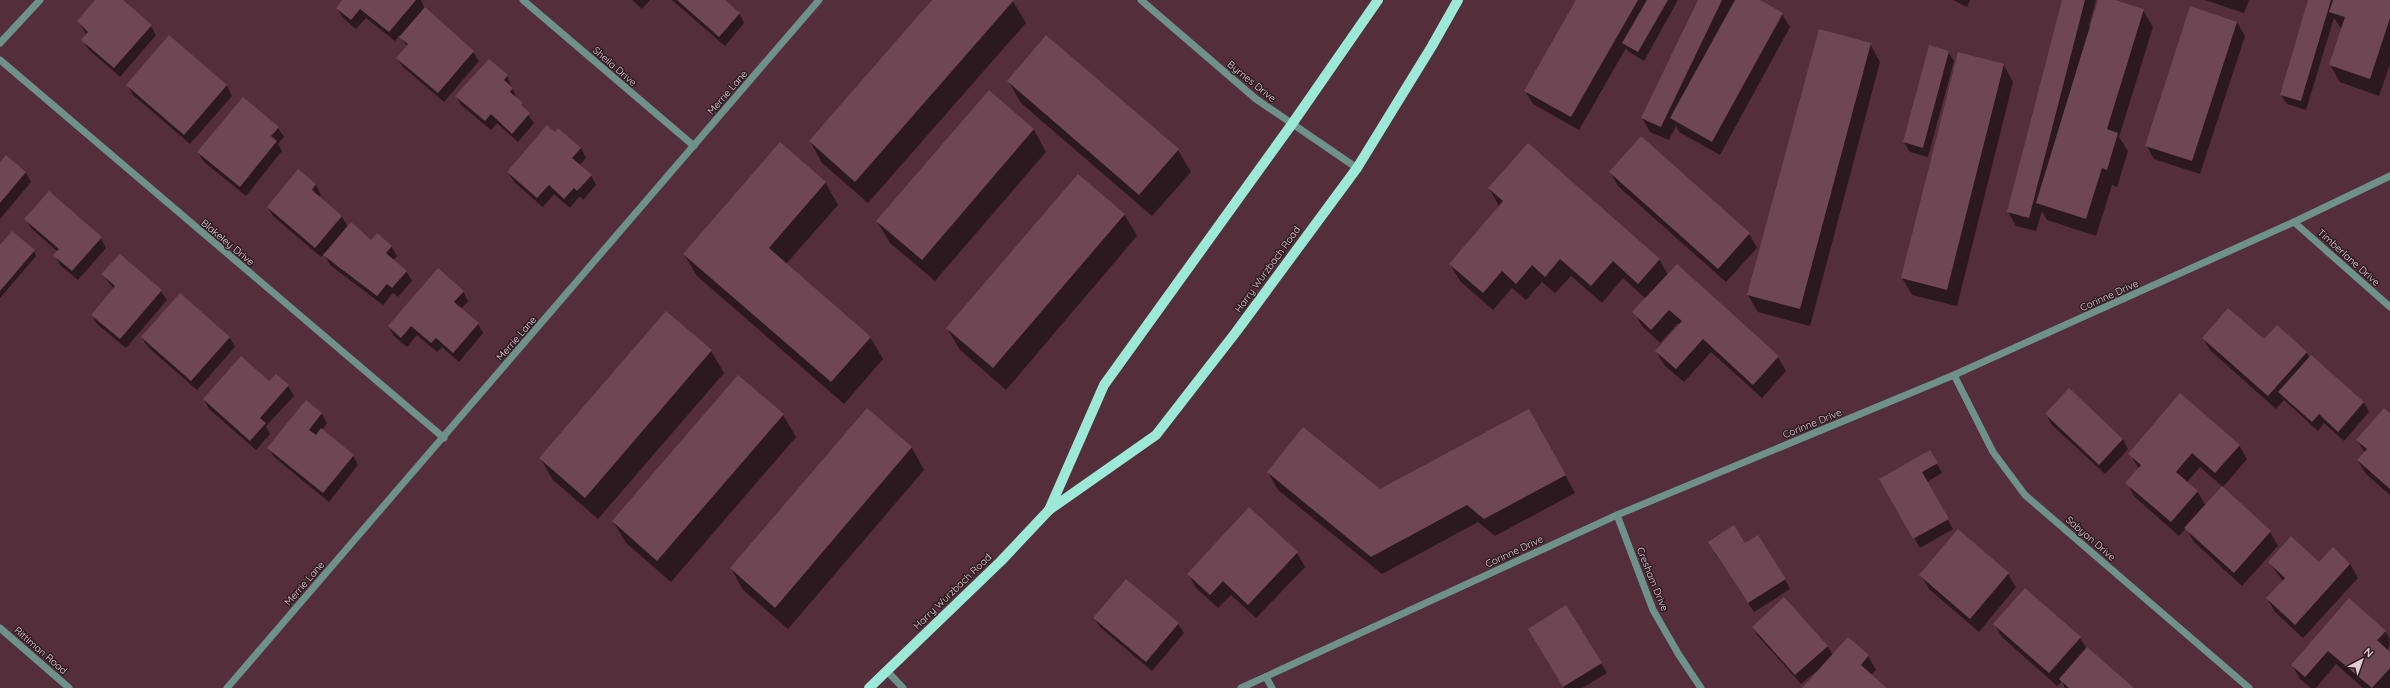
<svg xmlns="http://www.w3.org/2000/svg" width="2390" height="688" font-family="Quicksand,sans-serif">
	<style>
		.shadow { fill: #0007 }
		.building { fill: #6f4754 }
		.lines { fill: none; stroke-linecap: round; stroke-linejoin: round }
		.minor { stroke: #6e928a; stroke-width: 7 }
		.major { stroke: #9ce9d8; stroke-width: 10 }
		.labels { text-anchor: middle; stroke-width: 3; stroke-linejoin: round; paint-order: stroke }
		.street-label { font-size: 10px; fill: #e4ccd3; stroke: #2e1c22 }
	</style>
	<rect width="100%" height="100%" fill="#542e3b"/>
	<g class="shadow">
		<polygon points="97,0 121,0 151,26 156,35 120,77 88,49 83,40 87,35 78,21"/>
		<polygon points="342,0 421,0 424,7 473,52 479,61 444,102 403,67 397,58 407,47 400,35 395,41 366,18 356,29 343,18 337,8"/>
		<polygon points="632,0 650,0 642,9"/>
		<polygon points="672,0 723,0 739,13 744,23 725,46"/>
		<polygon points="933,0 1012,0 1026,23 868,203 822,163 810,141"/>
		<polygon points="1577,0 1678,0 1644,61 1629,52 1626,48 1579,130 1533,104 1525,91"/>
		<polygon points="1699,0 1758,0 1782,14 1790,27 1720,155 1679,132 1676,126 1669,140 1650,132 1642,118"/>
		<polygon points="1953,0 1970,0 1967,7"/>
		<polygon points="2063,0 2096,0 2089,26 2091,27 2099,0 2112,0 2143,10 2153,27 2119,137 2128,151 2117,187 2112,185 2096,236 2047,220 2042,211 2036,231 2016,226 2008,212"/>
		<polygon points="2205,0 2249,0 2244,13"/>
		<polygon points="2309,0 2390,0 2390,64 2379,96 2340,82 2330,65 2342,30 2334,18 2306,110 2287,104 2281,95"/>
		<polygon points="2237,22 2245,36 2200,174 2154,159 2146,145"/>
		<polygon points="169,36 227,86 232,96 190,144 133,95 127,85"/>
		<polygon points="1870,44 1880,62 1810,326 1758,312 1748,295"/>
		<polygon points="1948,52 1954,61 1928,157 1910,152 1904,142"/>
		<polygon points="2003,64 2013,82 1957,306 1912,295 1902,278"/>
		<polygon points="507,76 517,99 534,123 518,142 497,123 491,130 461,105 456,96"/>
		<polygon points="1008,81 1178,150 1191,172 1152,216 1021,103"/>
		<polygon points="989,91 1034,130 1046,152 935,281 890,243 877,221"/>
		<polygon points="278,128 284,137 278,144 282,151 246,196 204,162 198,152"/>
		<polygon points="1641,137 1749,234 1757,248 1726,282 1618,186 1610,172"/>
		<polygon points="581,148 586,158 580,165 591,175 596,185 583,200 580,196 570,208 554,194 543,207 514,182 508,172"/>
		<polygon points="6,156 26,173 31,182 0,219 0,164"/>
		<polygon points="298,171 316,185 321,195 319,198 342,217 348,227 371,241 391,246 397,256 393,260 406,271 412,281 398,297 393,293 383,305 330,265 324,254 321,257 273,216 268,207"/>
		<polygon points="825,182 838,205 786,264 870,337 883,359 844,404 697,276 684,254"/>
		<polygon points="1489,188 1659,259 1668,275 1677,265 1778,357 1786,371 1762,398 1711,352 1684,382 1664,365 1656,351 1680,325 1678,323 1660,343 1642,326 1634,312 1646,299 1623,278 1602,303 1571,276 1555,293 1542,282 1526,300 1512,288 1493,310 1460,281 1450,264 1499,206"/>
		<polygon points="1124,214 1137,236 1006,390 960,350 947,328"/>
		<polygon points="26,219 101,238 106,248 78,280 60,265 55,255 58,252 31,228"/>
		<polygon points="0,247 34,251 36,256 0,298"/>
		<polygon points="120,255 161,291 167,300 126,348 97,324 92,315 114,289 103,275"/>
		<polygon points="463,291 468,301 461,309 478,324 483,333 459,362 442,347 437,352 417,335 407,347 394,336 389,326"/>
		<polygon points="180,295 230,338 235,347 197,390 148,347 142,338"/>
		<polygon points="2203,338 2306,352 2310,358 2311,357 2364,403 2369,412 2344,441 2324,423 2318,431 2284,400 2276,409 2211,351"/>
		<polygon points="711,351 724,373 598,519 553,480 540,458"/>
		<polygon points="276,375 288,386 294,396 266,426 270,434 256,450 209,409 204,399 269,383"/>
		<polygon points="2069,390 2123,439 2128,449 2105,474 2051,424 2046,414"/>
		<polygon points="306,401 322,414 327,423 322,430 353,455 358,465 329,502 274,457 269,448"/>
		<polygon points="867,409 912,448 924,470 788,629 743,590 731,568"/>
		<polygon points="2390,414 2390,495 2366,474 2358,461 2365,453 2357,440"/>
		<polygon points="783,415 796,437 671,582 626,543 613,521"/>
		<polygon points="1539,427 1575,493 1495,536 1478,522 1382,574 1278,490 1268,472 1380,490"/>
		<polygon points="2239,445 2247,459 2223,487 2200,467 2187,482 2197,491 2206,506 2222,488 2270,532 2278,546 2242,586 2194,542 2186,528 2179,536 2135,497 2127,483 2139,469 2130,454"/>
		<polygon points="1930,451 1942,473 1927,482 1953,529 1920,548 1880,479"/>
		<polygon points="1249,508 1297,553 1305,567 1256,618 1231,595 1218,608 1196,588 1188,574"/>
		<polygon points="1745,545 1785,579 1790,589 1754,612 1714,552"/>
		<polygon points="2269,562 2350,564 2358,578 2303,638 2275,612 2267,598 2283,581"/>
		<polygon points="2008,574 2016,587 1979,632 1929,589 1921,575"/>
		<polygon points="2025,589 2080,638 2087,649 2132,688 2065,688 2062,681 2057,686 2002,637 1994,624"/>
		<polygon points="2349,600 2385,631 2390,639 2388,651 2390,653 2390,688 2363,688 2336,664 2316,688 2311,688 2300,679 2292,665"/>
		<polygon points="1566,606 1607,673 1582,688 1564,688 1535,639"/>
		<polygon points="1094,618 1178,624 1184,633 1152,671 1100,627"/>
		<polygon points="1753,627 1827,646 1833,655 1848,638 1868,656 1876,670 1871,675 1886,688 1804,688 1822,667 1801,684 1758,636"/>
	</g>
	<g class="building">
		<polygon points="95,0 123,0 152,25 114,68 81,40 88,32 77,21"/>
		<polygon points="342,0 416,0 389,32 360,9 351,20 336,8"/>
		<polygon points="677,0 725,0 740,13 719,37"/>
		<polygon points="932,0 1014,0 855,182 809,141"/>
		<polygon points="1576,0 1638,0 1571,117 1524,91"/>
		<polygon points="1647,0 1668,0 1638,52 1622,43"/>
		<polygon points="1698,0 1722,0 1661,127 1641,118"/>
		<polygon points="1735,0 1760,0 1783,13 1712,142 1670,118"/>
		<polygon points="2062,0 2085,0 2029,218 2007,212"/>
		<polygon points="2098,0 2115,0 2144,9 2107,129 2118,133 2107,170 2102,168 2086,219 2036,203"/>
		<polygon points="2308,0 2331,0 2301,101 2280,95"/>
		<polygon points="2333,0 2390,0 2390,18 2370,79 2329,65 2345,17 2329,12"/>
		<polygon points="2190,6 2237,22 2192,161 2145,146"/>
		<polygon points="425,7 474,51 438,93 396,58 408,44 399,37"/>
		<polygon points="1819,29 1871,43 1800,309 1747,295"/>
		<polygon points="169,35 227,85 184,135 126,85"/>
		<polygon points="1046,35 1179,149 1139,195 1007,81"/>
		<polygon points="1929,45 1949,51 1923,148 1903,142"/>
		<polygon points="1958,52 2004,64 1947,290 1901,278"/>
		<polygon points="489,59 508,75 504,80 513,88 510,92 523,103 521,105 530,113 512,134 491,114 485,121 455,96"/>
		<polygon points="989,90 1034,129 922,260 876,221"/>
		<polygon points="243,97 279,127 271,136 277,141 240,187 197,152"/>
		<polygon points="547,125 555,132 558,128 581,148 572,158 592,175 577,191 574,188 564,199 549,185 537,198 507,172"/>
		<polygon points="1641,136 1750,233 1718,269 1609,172"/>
		<polygon points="780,142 826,182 769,248 871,337 831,382 683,254"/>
		<polygon points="1528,143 1660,259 1638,284 1613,261 1591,286 1560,259 1545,277 1532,265 1516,284 1502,271 1483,293 1449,264 1503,201 1488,188"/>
		<polygon points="6,155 26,172 0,203 0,162"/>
		<polygon points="298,169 316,184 312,190 342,216 315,248 267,207"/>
		<polygon points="1078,174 1125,214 993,368 946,328"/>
		<polygon points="49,191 102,237 72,271 53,255 59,249 24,219"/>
		<polygon points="351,222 371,240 377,233 392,246 386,253 407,271 392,288 387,284 377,296 323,255"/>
		<polygon points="12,231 35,250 0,291 0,245"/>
		<polygon points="120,254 162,290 120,339 91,315 115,286 101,274"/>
		<polygon points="1677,264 1779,356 1753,385 1703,339 1676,369 1655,351 1682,321 1669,310 1651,330 1632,312"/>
		<polygon points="438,268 464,291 454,302 479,323 453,353 436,338 431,343 411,326 401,338 388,326"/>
		<polygon points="180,293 230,337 191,381 141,337"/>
		<polygon points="2228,308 2264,339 2277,325 2307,352 2268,396 2202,338"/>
		<polygon points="666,311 712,350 585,498 539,458"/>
		<polygon points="2311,355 2364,402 2338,432 2319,414 2312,422 2278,392"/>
		<polygon points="241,356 269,381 276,374 289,385 260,418 266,423 250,441 203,399"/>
		<polygon points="738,375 784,414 657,561 612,521"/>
		<polygon points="2069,388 2123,439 2099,465 2045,414"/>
		<polygon points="2180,393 2240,445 2215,473 2192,453 2176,472 2198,491 2171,522 2125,483 2141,465 2128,454"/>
		<polygon points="306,400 322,413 309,430 316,435 321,428 354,455 323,493 267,448"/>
		<polygon points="867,408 912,447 775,608 730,568"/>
		<polygon points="2384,408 2390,413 2390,489 2357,460 2367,449 2356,440"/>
		<polygon points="1529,409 1566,475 1484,519 1467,505 1371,557 1267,472 1303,427 1380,489"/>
		<polygon points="1930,450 1938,463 1922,472 1949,519 1913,539 1879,479"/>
		<polygon points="2222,486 2271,531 2234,573 2184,528"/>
		<polygon points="1249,507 1298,552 1248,605 1223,581 1210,595 1187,574"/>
		<polygon points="1734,525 1745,543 1758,535 1786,579 1748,603 1708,542"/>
		<polygon points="1958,529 2009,573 1970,619 1919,575"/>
		<polygon points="2291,536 2319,562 2333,547 2350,564 2295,625 2266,598 2285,578 2268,562"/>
		<polygon points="1126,579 1179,623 1146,662 1093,618"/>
		<polygon points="2025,588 2081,637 2049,673 1993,624"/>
		<polygon points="1784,597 1828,646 1795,675 1752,627"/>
		<polygon points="2349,598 2386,631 2377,640 2390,652 2390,668 2372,688 2328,651 2305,677 2291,665"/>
		<polygon points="1566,605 1602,663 1563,687 1528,629"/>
		<polygon points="1848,637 1869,655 1861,665 1887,688 1802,688"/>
		<polygon points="2087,647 2134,688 2069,688 2059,679"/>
	</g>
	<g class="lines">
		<g class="minor">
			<polyline points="523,0 694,146"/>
			<polyline points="1141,0 1256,99 1357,168"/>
			<polyline points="0,43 40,0"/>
			<polyline points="0,60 444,438"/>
			<polyline points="2294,222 2390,307"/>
			<polyline points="1954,375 1993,452 2025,495 2249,688"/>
			<polyline points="1617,515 1653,610 1679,655 1701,688"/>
			<polyline points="0,628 69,688"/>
			<polyline points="887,671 903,688"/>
			<polyline points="1266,677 1272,688"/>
			<polyline points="227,688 819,0"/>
			<polyline points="1241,688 1617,515 1954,375 2294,222 2390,176"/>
		</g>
		<g class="major">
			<polyline points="1049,510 1104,385 1292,124 1378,0"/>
			<polyline points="869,688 1001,561 1049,510 1156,435 1236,332 1357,168 1432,46 1458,0"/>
		</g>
	</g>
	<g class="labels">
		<g class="street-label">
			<text transform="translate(615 66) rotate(41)" y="4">Sheila Drive</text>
			<text transform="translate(1252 81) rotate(39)" y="4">Byrnes Drive</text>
			<text transform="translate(727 92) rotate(-49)" y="4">Merrie Lane</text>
			<text transform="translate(228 242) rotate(40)" y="4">Blakeley Drive</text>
			<text transform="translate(2349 257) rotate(42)" y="4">Timberlane Drive</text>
			<text transform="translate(1267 269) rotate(-54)" y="4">Harry Wurzbach Road</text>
			<text transform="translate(2109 295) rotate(-24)" y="4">Corinne Drive</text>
			<text transform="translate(516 338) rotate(-49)" y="4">Merrie Lane</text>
			<text transform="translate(1812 423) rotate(-22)" y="4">Corinne Drive</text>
			<text transform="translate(2091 538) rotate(41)" y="4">Sabyan Drive</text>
			<text transform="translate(1514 551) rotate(-25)" y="4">Corinne Drive</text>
			<text transform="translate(1653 579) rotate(68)" y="4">Cresham Drive</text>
			<text transform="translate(304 583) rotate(-49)" y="4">Merrie Lane</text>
			<text transform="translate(952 591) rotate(-44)" y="4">Harry Wurzbach Road</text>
			<text transform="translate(41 650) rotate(41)" y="4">Rittiman Road</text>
		</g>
	</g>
	<g transform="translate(2362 660) rotate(41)" stroke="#2e1c22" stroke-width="3" paint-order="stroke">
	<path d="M0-3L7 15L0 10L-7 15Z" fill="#e4ccd3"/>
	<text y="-6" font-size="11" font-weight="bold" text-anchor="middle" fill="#e4ccd3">N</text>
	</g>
</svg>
